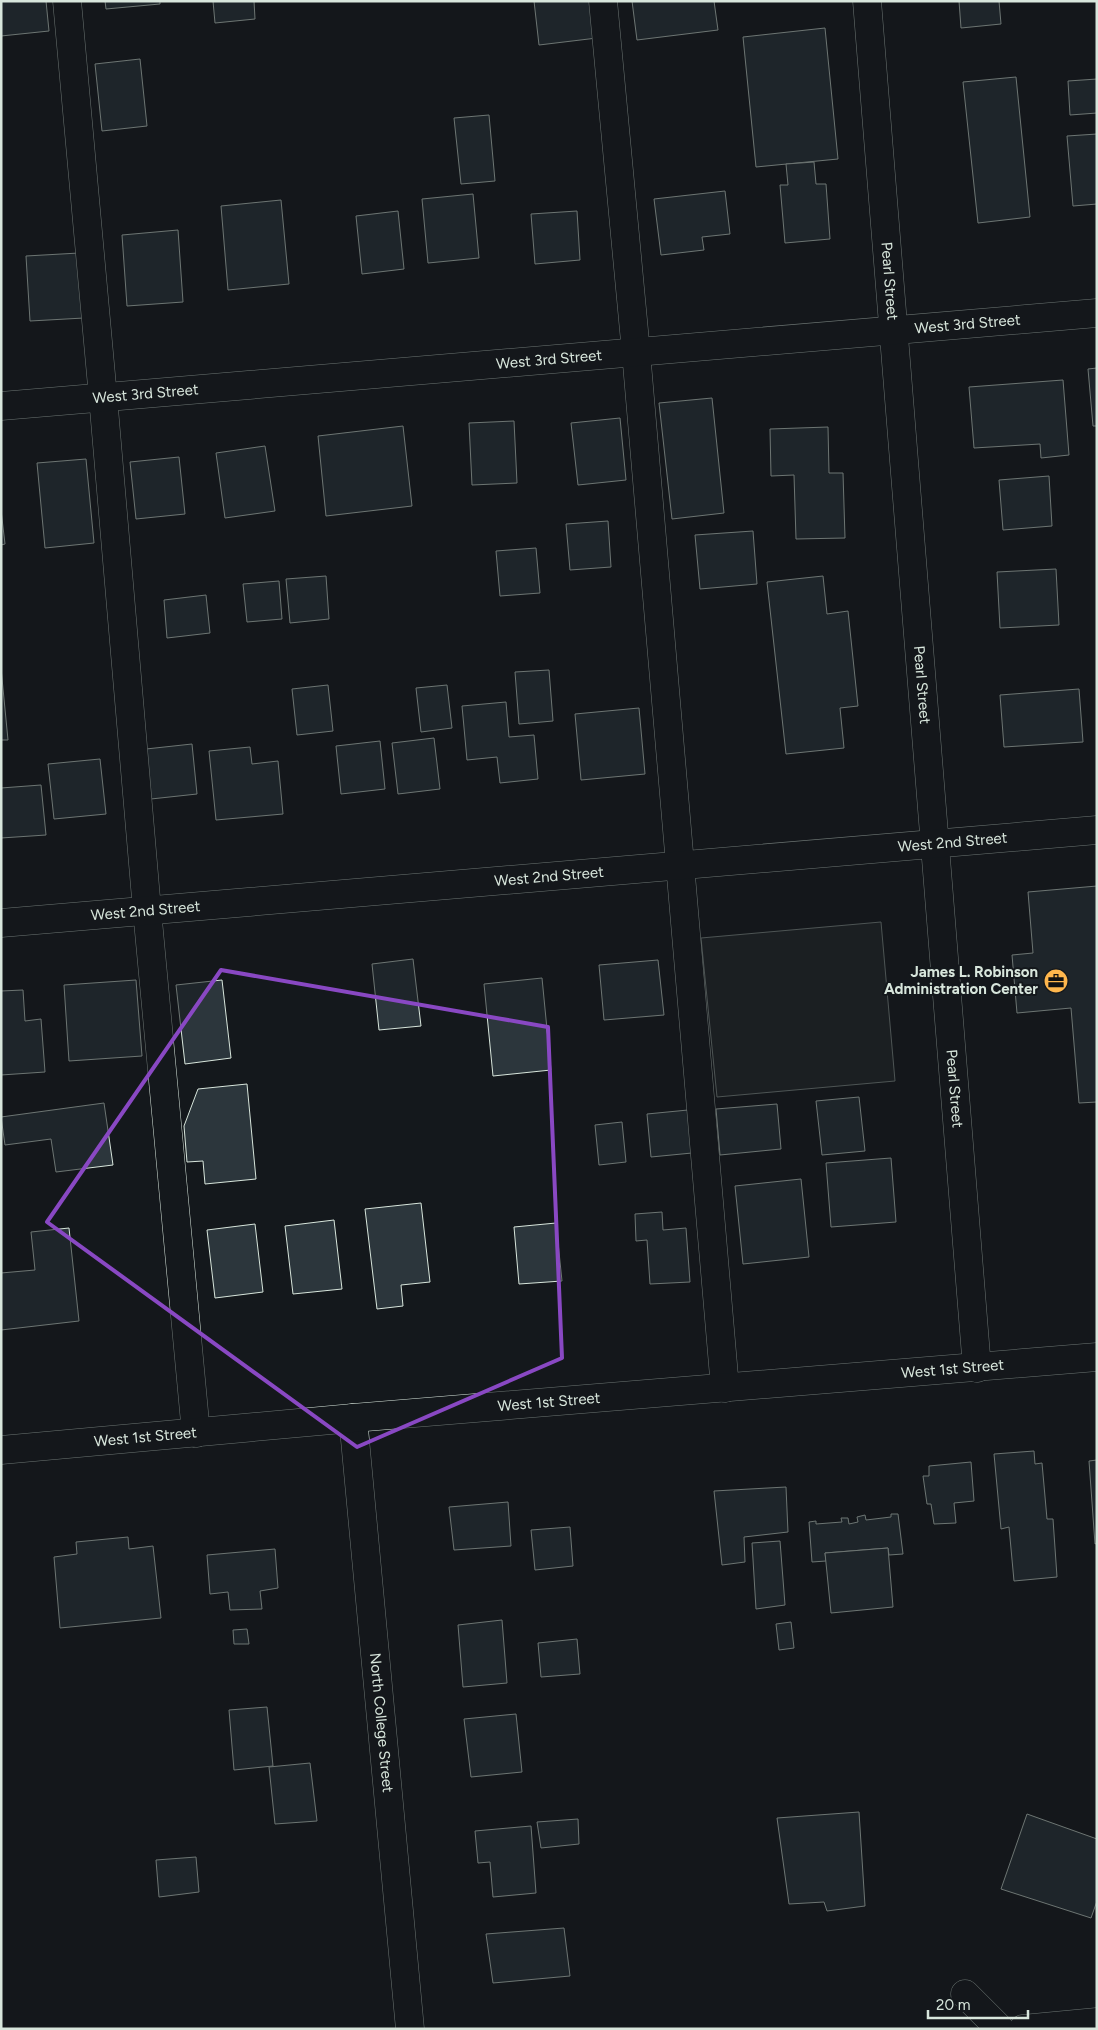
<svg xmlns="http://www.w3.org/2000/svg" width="1098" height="2030" font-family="Figtree,sans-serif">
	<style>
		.parking { fill: #24282b; stroke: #939e99 }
		.building { fill: #2c363c; stroke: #d8e6dc }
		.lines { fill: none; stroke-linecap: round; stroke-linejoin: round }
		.minor-casing { stroke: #d8e6dc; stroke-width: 29 }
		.major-casing { stroke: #d8e6dc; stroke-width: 29 }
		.minor { stroke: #14181c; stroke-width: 28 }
		.major { stroke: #14181c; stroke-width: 28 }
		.marked { fill: none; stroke: #8948c3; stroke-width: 4; stroke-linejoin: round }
		.labels { text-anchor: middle; stroke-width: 4; stroke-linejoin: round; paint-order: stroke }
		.street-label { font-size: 15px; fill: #d8e6dc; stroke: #14181c }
		.poi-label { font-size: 15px; font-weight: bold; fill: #d8e6dc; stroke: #14181c; text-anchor: end }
	</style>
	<rect width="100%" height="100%" fill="#14181c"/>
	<polygon class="parking" points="881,922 895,1081 717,1097 701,938"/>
	<g class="building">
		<polygon points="1,1 46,1 49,31 1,36"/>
		<polygon points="105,1 160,1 160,4 106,9"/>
		<polygon points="213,1 254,1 255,19 215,23"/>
		<polygon points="534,1 593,1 597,38 539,45"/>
		<polygon points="632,1 714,1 718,30 637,40"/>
		<polygon points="959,1 999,1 1001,24 961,28"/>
		<polygon points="825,28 838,159 756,167 743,37"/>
		<polygon points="140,59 147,126 102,131 95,64"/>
		<polygon points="1016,77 1030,217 978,223 963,82"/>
		<polygon points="1097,79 1097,113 1070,115 1068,81"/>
		<polygon points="489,115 495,181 461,184 454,118"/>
		<polygon points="1097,134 1097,204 1073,206 1067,136"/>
		<polygon points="814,162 816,184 826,184 830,239 785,243 780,185 788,185 786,164"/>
		<polygon points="725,191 730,234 702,237 704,250 661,255 654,199"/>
		<polygon points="473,194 479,258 428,263 422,199"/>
		<polygon points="281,200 289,284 228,290 221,206"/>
		<polygon points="398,211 404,269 362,274 356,216"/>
		<polygon points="577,211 580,260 535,264 531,214"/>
		<polygon points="178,230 183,302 127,306 122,235"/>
		<polygon points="79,253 84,318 30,321 26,256"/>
		<polygon points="1097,368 1097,426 1093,426 1088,369"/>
		<polygon points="1063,380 1069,455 1041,458 1040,444 974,448 969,387"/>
		<polygon points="712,398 724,513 672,519 659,403"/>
		<polygon points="620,418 626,480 578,485 571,423"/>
		<polygon points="514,421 517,483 472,485 469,423"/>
		<polygon points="403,426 412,506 326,516 318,436"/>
		<polygon points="828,427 829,473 843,473 845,538 796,539 794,475 771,476 770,429"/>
		<polygon points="265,446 275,511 225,518 216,453"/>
		<polygon points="179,457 185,514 136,519 130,462"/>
		<polygon points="86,459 94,543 45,548 37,463"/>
		<polygon points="1049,476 1052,526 1003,530 999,480"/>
		<polygon points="1,510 5,544 1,545"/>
		<polygon points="608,521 611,567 570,570 566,524"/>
		<polygon points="753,531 757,584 700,589 695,535"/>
		<polygon points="536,548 540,593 500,596 496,551"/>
		<polygon points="1056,569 1059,625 1000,628 997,572"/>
		<polygon points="326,576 329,619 290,623 286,579"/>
		<polygon points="823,576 827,614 848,611 858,706 840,708 844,748 786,754 767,582"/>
		<polygon points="279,581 282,619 247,622 243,584"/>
		<polygon points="206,595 210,633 167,638 164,600"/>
		<polygon points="1,668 8,740 1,740"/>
		<polygon points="549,670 553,721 519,724 515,672"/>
		<polygon points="328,685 333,731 297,735 292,689"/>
		<polygon points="447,685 452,728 421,732 416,688"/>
		<polygon points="1079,689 1083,742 1004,747 1000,695"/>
		<polygon points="506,702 509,737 534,735 538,779 500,783 497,757 467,760 462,706"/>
		<polygon points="639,708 645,774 581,780 575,714"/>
		<polygon points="434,738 440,789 398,794 392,743"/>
		<polygon points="380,741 385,789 341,794 336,746"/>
		<polygon points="192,744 197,794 151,799 146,749"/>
		<polygon points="250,747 252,764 278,761 283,814 216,820 209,751"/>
		<polygon points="100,759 106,814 54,819 48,764"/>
		<polygon points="41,785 46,835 1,838 1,788"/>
		<polygon points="1097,886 1097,1102 1079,1103 1071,1008 1017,1013 1012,955 1033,953 1028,892"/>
		<polygon points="413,959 421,1026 379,1030 372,964"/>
		<polygon points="658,960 664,1015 604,1020 599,965"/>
		<polygon points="542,978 551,1070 493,1076 484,984"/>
		<polygon points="136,980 142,1056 69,1061 64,985"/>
		<polygon points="222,980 231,1058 185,1064 176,985"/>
		<polygon points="23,990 25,1021 41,1019 45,1072 1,1075 1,991"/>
		<polygon points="247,1084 256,1179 205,1184 203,1161 187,1162 184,1126 198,1089"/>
		<polygon points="859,1097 865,1151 822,1155 816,1101"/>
		<polygon points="104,1103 113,1165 56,1172 51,1139 5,1145 1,1117"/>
		<polygon points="777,1104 781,1149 720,1155 716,1109"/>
		<polygon points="688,1110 692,1153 651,1157 647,1114"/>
		<polygon points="622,1122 626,1162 599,1165 595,1125"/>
		<polygon points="891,1158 896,1222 831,1227 826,1163"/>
		<polygon points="801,1179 809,1257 743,1264 735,1186"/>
		<polygon points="421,1203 430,1282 401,1285 403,1306 377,1309 365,1209"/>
		<polygon points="662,1212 663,1230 686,1228 690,1282 650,1284 647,1240 636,1241 635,1214"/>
		<polygon points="334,1220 342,1289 293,1294 285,1226"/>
		<polygon points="556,1223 562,1281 519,1284 514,1227"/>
		<polygon points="255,1224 263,1292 215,1298 207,1230"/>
		<polygon points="69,1228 79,1321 1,1330 1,1273 35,1270 31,1232"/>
		<polygon points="1034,1451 1035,1464 1042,1463 1047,1519 1053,1519 1057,1577 1014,1581 1009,1527 1001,1529 994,1454"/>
		<polygon points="1097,1460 1097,1543 1095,1544 1089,1461"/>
		<polygon points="971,1462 974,1501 954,1503 956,1523 934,1524 931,1504 927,1504 923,1476 929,1476 929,1466"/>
		<polygon points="786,1487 788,1532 744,1537 745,1562 722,1565 714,1491"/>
		<polygon points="508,1502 511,1546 454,1550 449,1507"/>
		<polygon points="891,1514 898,1514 903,1554 889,1555 888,1548 825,1553 826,1561 812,1562 809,1522 816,1521 816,1524 842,1522 841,1518 848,1518 849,1524 858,1522 857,1517 865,1515 866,1520 891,1517"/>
		<polygon points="570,1527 573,1566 535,1570 531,1530"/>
		<polygon points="128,1537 129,1549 153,1546 161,1618 60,1628 54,1557 77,1554 76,1542"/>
		<polygon points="780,1541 785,1605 756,1609 752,1543"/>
		<polygon points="888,1548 893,1607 831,1613 825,1553"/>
		<polygon points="275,1549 278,1588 260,1591 262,1609 230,1610 228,1592 210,1594 207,1555"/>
		<polygon points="502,1620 507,1683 463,1687 458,1625"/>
		<polygon points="791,1622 794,1648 779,1650 776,1624"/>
		<polygon points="247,1629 249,1644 234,1644 233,1630"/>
		<polygon points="577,1639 580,1674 541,1677 538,1643"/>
		<polygon points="267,1707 273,1766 234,1770 229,1710"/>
		<polygon points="516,1714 522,1772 471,1777 464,1719"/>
		<polygon points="310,1763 317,1821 275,1824 269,1767"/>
		<polygon points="859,1812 865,1906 827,1911 824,1902 789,1904 777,1818"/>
		<polygon points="1027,1814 1097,1839 1097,1901 1091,1918 1001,1889"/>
		<polygon points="578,1819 579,1844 541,1848 537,1822"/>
		<polygon points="531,1826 536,1893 493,1897 490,1862 478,1863 475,1831"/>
		<polygon points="196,1857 199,1892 159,1897 156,1860"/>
		<polygon points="564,1928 570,1976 493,1983 486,1934"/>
	</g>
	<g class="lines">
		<defs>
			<g id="minor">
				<polyline points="67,1 103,397 147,910 196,1433"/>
				<polyline points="603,1 636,352 725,1388"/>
				<path id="s1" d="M 867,1 L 977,1368"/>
				<path id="s2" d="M 1,406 L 1097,313"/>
				<path id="s3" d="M 1,923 L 1097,830"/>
				<path id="s4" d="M 353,1418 L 410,2029"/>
				<polyline points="965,1994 1000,2029"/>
				<polyline points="1023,2029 1097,2022"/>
			</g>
			<g id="major">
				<path id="s5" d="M 1,1450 L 353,1418 L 1097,1357"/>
			</g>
		</defs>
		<use href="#minor" class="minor-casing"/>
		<use href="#major" class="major-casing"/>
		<use href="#minor" class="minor"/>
		<use href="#major" class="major"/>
	</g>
	<path d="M0 0H1098V2030H0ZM 221,970 L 548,1027 L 562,1358 L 357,1447 L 47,1222 Z" fill="#14181c" fill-opacity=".55" fill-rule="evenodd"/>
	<path class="marked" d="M 221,970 L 548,1027 L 562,1358 L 357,1447 L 47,1222 Z"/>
	<defs>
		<symbol id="office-disc" viewBox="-11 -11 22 22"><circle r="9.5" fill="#ffb74d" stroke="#14181c"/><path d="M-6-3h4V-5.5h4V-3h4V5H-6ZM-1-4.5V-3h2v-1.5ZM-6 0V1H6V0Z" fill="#111"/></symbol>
	</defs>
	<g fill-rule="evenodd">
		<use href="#office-disc" x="1042" y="967" width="28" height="28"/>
	</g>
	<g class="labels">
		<g class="street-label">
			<text dy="5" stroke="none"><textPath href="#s1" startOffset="281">Pearl Street</textPath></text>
			<text dy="5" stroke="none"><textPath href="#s2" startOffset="970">West 3rd Street</textPath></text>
			<text dy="5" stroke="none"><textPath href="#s2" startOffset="550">West 3rd Street</textPath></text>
			<text dy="5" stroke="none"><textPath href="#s2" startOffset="145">West 3rd Street</textPath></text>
			<text dy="5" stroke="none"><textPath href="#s1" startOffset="686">Pearl Street</textPath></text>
			<text dy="5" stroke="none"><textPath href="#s3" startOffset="955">West 2nd Street</textPath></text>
			<text dy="5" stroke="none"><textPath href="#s3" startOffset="550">West 2nd Street</textPath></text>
			<text dy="5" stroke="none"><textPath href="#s3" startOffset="145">West 2nd Street</textPath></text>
			<text dy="5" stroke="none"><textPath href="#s1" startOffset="1091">Pearl Street</textPath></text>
			<text dy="5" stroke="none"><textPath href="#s5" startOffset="955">West 1st Street</textPath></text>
			<text dy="5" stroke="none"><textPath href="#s5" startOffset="550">West 1st Street</textPath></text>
			<text dy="5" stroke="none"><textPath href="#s5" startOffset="145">West 1st Street</textPath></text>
			<text dy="5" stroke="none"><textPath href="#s4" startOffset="306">North College Street</textPath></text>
		</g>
		<g class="poi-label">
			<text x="1038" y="977">James L. Robinson<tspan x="1038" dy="17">Administration Center</tspan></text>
		</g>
	</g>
	<rect width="1098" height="2030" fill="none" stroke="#d8e6dc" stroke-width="5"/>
	<path d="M928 2010v8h100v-8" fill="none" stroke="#d8e6dc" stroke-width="2.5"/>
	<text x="936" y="2010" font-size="15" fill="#d8e6dc" stroke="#14181c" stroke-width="4" paint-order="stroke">20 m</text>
</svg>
